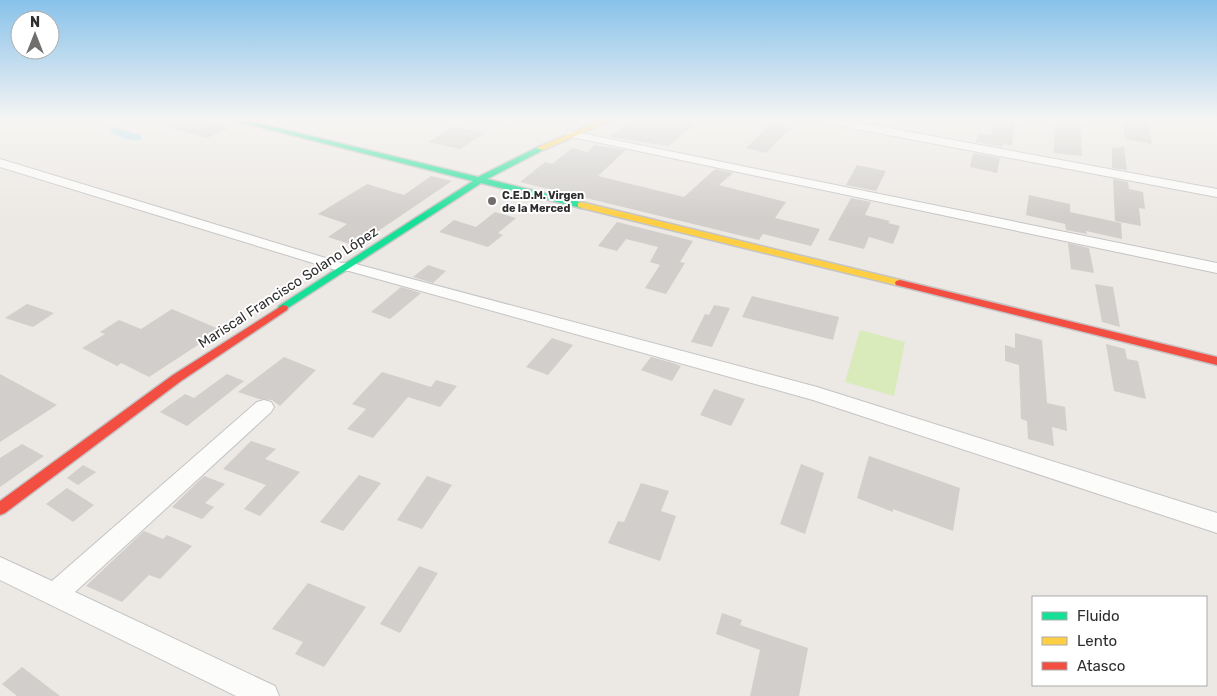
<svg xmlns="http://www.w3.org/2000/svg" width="1217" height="696" font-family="Rubik,sans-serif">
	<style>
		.pitch { fill: #d9eabb }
		.water { fill: #99d6ec }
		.building { fill: #d1cecb }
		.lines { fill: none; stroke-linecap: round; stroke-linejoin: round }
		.street-casing { stroke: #c5c4c5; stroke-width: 2 }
		.fast-casing { stroke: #c5c4c5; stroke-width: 3 }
		.slow-casing { stroke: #c5c4c5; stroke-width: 3 }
		.jam-casing { stroke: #c5c4c5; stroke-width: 3 }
		.street { fill: #fcfcfb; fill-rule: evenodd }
		.fast { fill: #16e098; fill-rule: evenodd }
		.slow { fill: #ffcf43; fill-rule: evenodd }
		.jam { fill: #f24e42; fill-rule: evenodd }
		.poi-dot { fill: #706f6e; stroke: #fff; stroke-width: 2 }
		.labels { text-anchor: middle; stroke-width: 4; stroke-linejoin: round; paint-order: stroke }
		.far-poi-label { font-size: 11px; font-weight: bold; fill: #2e2e2e; stroke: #fff; text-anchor: start }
		.street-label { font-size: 14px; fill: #2e2e2e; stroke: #fff }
	</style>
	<rect width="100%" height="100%" fill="#ece8e4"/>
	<polygon class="pitch" points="860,330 905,342 894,396 845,382"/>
	<path class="water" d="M 112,127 L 140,135 L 142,139 C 133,142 117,137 110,131 Z"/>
	<g class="building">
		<polygon points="162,120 202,120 230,128 207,138 161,125"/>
		<polygon points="637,120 700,120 668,146 610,137 626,124 637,126"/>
		<polygon points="993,120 1015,120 1012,146 1003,144 1003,147 976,142 978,133 992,135"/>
		<polygon points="1055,120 1080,120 1082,156 1054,153"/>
		<polygon points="1123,120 1148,120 1152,144 1125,139"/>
		<polygon points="772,123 791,128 766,153 746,148"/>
		<polygon points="454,126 485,133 460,149 429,142"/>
		<polygon points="595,145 626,150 598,176 684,197 715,169 733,173 719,185 786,202 775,218 820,229 811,246 763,234 759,240 520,182 545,162 552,164 572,148 587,152"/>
		<polygon points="1124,147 1127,170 1112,168 1112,148"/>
		<polygon points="973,153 1000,158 997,173 970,167"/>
		<polygon points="857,165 886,171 876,191 846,185"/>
		<polygon points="431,176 452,181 356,246 328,237 347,224 318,214 367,184 404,195"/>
		<polygon points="1113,179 1128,182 1129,189 1143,192 1145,209 1139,208 1141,226 1115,221"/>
		<polygon points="1029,195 1070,204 1070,212 1121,223 1122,239 1086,231 1087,234 1066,230 1065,224 1026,215"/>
		<polygon points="851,198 871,202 865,215 890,221 888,223 900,226 893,244 869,237 864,249 828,240"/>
		<polygon points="495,212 516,218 498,233 503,235 488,247 439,232 454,220 476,227"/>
		<polygon points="617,222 693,241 680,262 685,263 666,294 645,288 660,265 650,262 658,247 626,239 617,251 598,246"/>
		<polygon points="1068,243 1089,248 1094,273 1071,269"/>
		<polygon points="428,265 446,271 433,283 413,277"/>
		<polygon points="1095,284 1113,287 1120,327 1102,322"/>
		<polygon points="401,287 421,293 390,319 371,312"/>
		<polygon points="752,296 839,317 833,340 742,317"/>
		<polygon points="27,304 54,313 33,327 5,318"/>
		<polygon points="714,305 730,308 712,347 691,342 705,314 709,315"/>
		<polygon points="172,309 221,330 149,377 121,363 117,366 82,348 105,334 100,332 119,320 141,329"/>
		<polygon points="1015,333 1042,340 1047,403 1065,407 1067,431 1052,427 1054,446 1028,439 1027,421 1021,419 1019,365 1005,361 1005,345 1015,348"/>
		<polygon points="552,338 573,345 548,375 526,367"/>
		<polygon points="1106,344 1125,349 1127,359 1138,361 1146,399 1114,391"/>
		<polygon points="284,357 316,370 280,406 272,400 259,399 238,392"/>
		<polygon points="651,357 673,363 681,366 672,381 641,370"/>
		<polygon points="382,372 431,387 436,380 457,386 440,407 408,397 373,438 347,429 366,409 352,404"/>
		<polygon points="0,374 57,405 0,442"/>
		<polygon points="227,374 244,381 187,426 160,412 185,394 194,398"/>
		<polygon points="714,389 745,399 731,426 700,415"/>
		<polygon points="251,441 276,449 265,459 300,472 260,516 244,509 266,485 223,469"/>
		<polygon points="22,444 44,456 0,487 0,458"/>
		<polygon points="869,456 960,488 953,531 893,509 893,512 857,498"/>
		<polygon points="801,464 824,473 805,534 780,524"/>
		<polygon points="83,465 96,472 78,485 67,478"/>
		<polygon points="359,475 381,483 343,531 320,522"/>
		<polygon points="204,476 225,484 205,503 214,507 202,519 172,507"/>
		<polygon points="427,476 452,485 422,529 397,520"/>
		<polygon points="641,483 669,491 661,511 676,516 660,561 608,543 618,521 624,522"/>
		<polygon points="67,488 94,505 73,522 46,504"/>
		<polygon points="144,531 163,539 167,535 192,546 160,579 149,575 122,602 86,586"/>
		<polygon points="419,566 438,573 400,633 380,624"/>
		<polygon points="308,583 366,607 324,667 295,654 303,642 272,629"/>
		<polygon points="722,613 742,620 740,625 808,648 799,696 750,696 760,650 716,634"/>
		<polygon points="22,667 60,696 17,696 2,684"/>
	</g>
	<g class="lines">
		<defs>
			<g id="street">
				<polygon points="820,120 845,120 1217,189 1217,197 825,123"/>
				<polygon points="571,131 1217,263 1217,273 567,136 567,132"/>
				<polygon points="0,159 342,263 352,263 817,387 1217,513 1217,533 813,400 349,271 339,271 0,167"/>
				<polygon points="264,400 271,402 274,407 271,412 75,592 275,686 279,696 236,696 0,580 0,557 52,581 257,402"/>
			</g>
			<polygon id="fast" points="232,120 245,120 478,177 540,146 544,148 543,150 487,179 584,203 585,205 581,208 481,183 283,311 279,310 278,308 279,306 473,181"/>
			<g id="slow">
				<polygon points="602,120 612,120 543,150 536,148"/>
				<polygon points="581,202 904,281 905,283 900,286 578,207 578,203"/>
			</g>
			<g id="jam">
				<polygon points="900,280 1217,357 1217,365 896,285 895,283 896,281"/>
				<polygon points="283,305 287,306 288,308 287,310 181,381 5,513 0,515 0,501 173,375"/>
			</g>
		</defs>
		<use href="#street" class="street-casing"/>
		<use href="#fast" class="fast-casing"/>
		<use href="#slow" class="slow-casing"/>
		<use href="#jam" class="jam-casing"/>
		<use href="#street" class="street"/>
		<use href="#fast" class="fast"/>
		<use href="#slow" class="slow"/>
		<use href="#jam" class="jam"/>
	</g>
	<linearGradient id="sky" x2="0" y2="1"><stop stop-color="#88c2ea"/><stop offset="0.55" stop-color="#f6f5f3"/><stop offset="1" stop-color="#f6f5f3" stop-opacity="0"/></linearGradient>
	<rect width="1217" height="218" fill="url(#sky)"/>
	<circle class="poi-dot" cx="492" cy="201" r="5"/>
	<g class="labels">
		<g class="far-poi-label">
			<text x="502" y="199">C.E.D.M. Virgen<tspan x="502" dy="13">de la Merced</tspan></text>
		</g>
		<g class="street-label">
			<text transform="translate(288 287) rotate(-33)" y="5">Mariscal Francisco Solano López</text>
		</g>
	</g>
	<rect x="1032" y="596" width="175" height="90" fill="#ffffff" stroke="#ababab"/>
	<rect x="1042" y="612" width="25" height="8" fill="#16e098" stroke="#ababab"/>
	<text x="1077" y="621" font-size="15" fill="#2e2e2e">Fluido</text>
	<rect x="1042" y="637" width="25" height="8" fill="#ffcf43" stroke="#ababab"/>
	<text x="1077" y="646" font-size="15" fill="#2e2e2e">Lento</text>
	<rect x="1042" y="662" width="25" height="8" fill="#f24e42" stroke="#ababab"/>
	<text x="1077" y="671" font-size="15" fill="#2e2e2e">Atasco</text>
	<g transform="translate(35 35)"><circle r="24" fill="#ffffff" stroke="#ababab"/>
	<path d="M0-4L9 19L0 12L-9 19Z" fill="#706f6e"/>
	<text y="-8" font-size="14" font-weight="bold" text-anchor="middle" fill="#2e2e2e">N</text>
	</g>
</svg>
